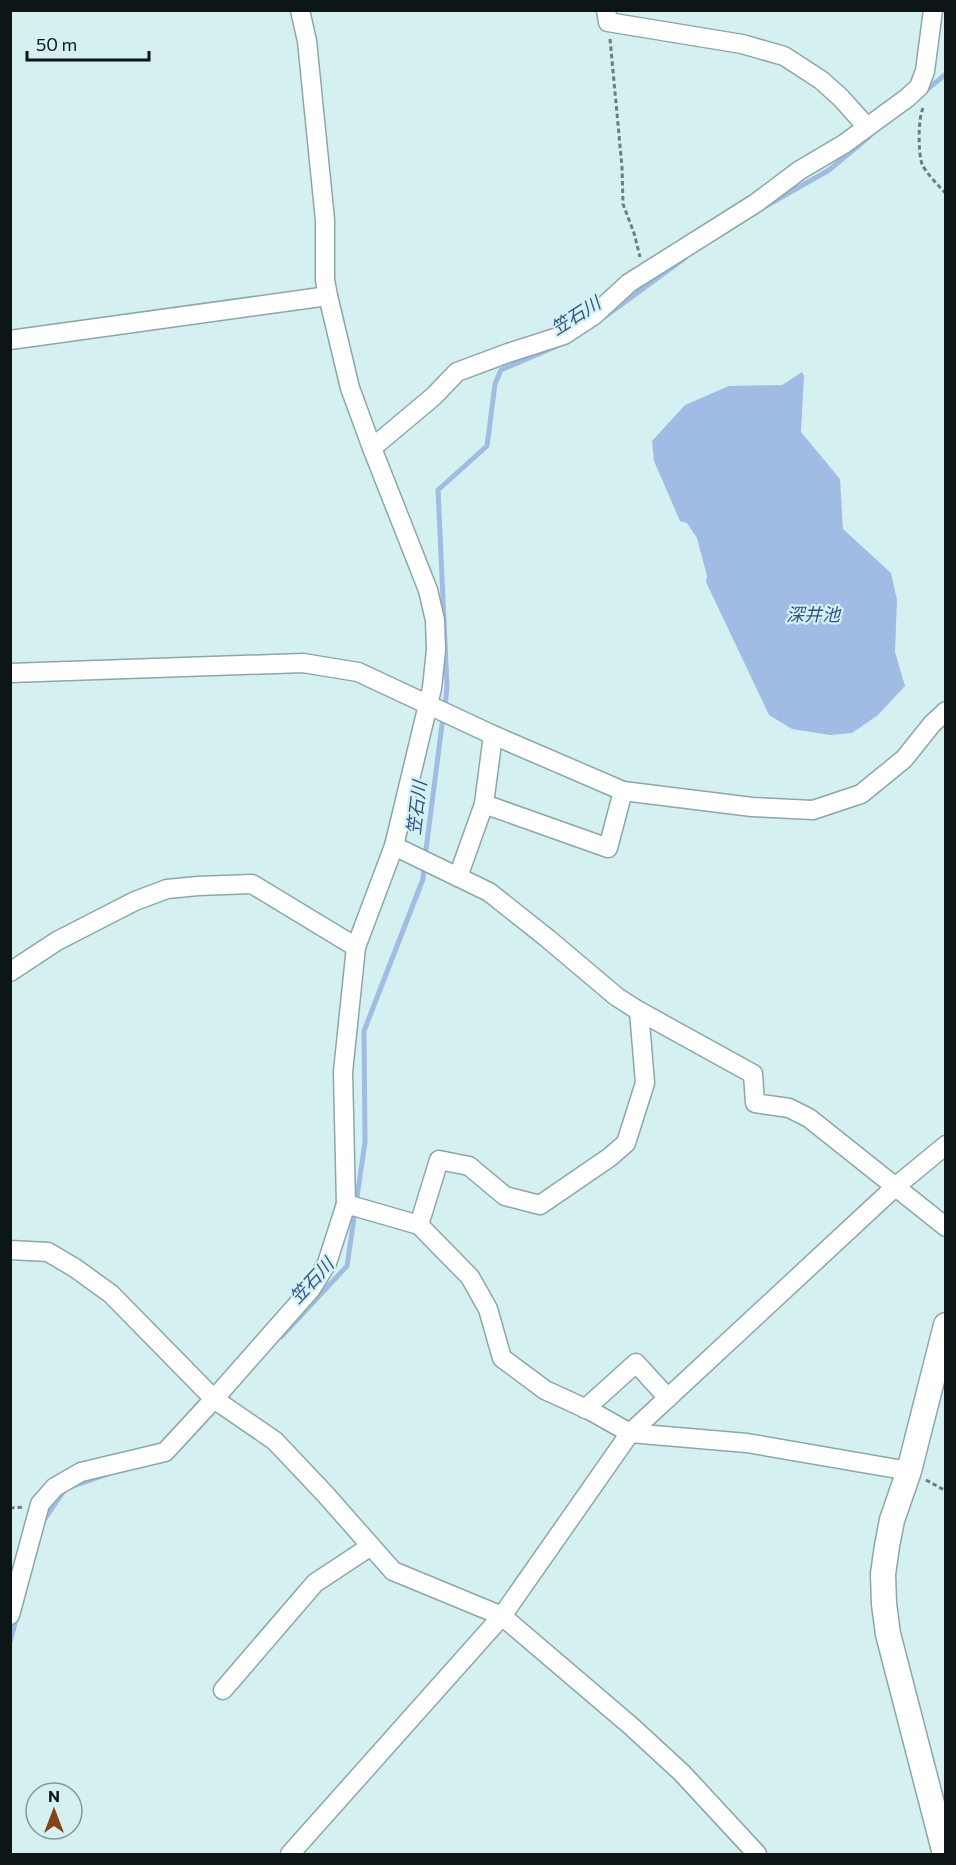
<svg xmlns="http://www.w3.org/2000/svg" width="956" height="1865" font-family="Commissioner,'Noto Sans JP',sans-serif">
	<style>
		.water { fill: #a1bce4 }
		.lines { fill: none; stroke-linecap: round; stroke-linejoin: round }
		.stream { stroke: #a1bce4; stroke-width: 5 }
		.minor-casing { stroke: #8da7a8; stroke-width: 21 }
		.tertiary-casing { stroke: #8da7a8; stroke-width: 27 }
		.path { stroke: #6b7e7e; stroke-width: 3; stroke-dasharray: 4.5 3; stroke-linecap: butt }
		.minor { stroke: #fff; stroke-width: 18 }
		.tertiary { stroke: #fff; stroke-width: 24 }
		.labels { text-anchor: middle; stroke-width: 4.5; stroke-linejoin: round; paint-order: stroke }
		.water-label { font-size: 18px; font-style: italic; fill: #315488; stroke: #d5f0f1 }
	</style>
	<rect width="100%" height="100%" fill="#d5f0f1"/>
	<polygon class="water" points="802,372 804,376 801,432 840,479 843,529 891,573 897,600 895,652 905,686 878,715 852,733 830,735 792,729 769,715 706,582 707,576 697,538 687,523 680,521 654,461 652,441 685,405 729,386 782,385"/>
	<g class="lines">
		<g class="stream">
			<polyline points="924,92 946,74"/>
			<polyline points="766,206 829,170 870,136"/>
			<polyline points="603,318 685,258"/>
			<polyline points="445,708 447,687 438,490 487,446 495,384 501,370 557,346"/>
			<polyline points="425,857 443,717"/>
			<polyline points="281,1337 347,1266 365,1142 364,1031 423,879 424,866"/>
			<polyline points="42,1523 65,1489 108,1474"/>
			<polyline points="10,1642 17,1616"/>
		</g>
		<defs>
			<g id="minor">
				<polyline points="606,10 608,22 742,44 784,56 821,80 841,98 867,127"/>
				<polyline points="10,340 328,296"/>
				<polyline points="372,448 434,396 457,372 508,353 564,335 593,316 629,283 756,203 800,170 844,144 907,98 919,87 925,71 933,10"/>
				<polyline points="10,673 303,663 358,672 493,735 623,791 752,807 813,810 861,794 904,759 932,724 946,711"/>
				<polyline points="484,804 608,848 623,791"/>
				<polyline points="394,846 489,892 547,938 617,997 639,1011 753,1074 755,1103 789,1108 809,1118 946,1227"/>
				<polyline points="458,877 484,804 493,735"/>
				<polyline points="10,972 57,941 135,901 167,889 198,886 252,884 356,947"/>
				<polyline points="346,1204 419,1225 470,1277 488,1309 502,1358 545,1390 591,1411 630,1433 747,1443 909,1471"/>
				<polyline points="419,1225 439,1160 469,1166 505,1196 540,1205 610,1157 626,1143 645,1083 639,1011"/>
				<polyline points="10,1250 48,1252 75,1268 111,1294 214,1399 275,1441 326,1495 393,1571 502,1616 631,1726 682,1773 757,1854"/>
				<polyline points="585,1409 636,1363 668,1398"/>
				<polyline points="10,1615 40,1504 55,1487 81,1472 165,1452 214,1399 311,1289 327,1263 346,1204 343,1072 356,947 394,846 432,688 436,650 435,620 428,590 372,448 350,388 328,296 325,280 325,220 307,41 300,10"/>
				<polyline points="223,1690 315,1583 371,1546"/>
				<polyline points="290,1854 502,1616 630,1433 895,1187 946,1145"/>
			</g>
			<polyline id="tertiary" points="945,1854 888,1634 884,1604 883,1574 887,1546 892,1520 909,1471 946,1325"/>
		</defs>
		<use href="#minor" class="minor-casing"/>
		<use href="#tertiary" class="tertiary-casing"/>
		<g class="path">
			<polyline points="610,39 622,167 623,204 634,233 640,257"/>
			<path d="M 923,108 C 918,119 918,152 922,164 C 926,173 939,186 946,194"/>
			<polyline points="926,1480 946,1491"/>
			<polyline points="10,1508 24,1507"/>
		</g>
		<use href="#minor" class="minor"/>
		<use href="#tertiary" class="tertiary"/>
	</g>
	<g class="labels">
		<g class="water-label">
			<text transform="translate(576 316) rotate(-32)" y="6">笠石川</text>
			<text x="813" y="621">深井池</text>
			<text transform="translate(417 808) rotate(-83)" y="6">笠石川</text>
			<text transform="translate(312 1281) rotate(-47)" y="6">笠石川</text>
		</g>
	</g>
	<rect width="956" height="1865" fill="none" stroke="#0c1616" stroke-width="24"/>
	<g transform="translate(54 1811)"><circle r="28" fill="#d5f0f1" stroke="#859999" stroke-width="1.5"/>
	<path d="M0-4.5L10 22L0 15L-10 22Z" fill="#864315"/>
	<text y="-9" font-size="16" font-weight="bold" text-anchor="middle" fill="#0c1616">N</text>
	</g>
	<path d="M27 51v9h122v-9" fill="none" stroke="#0c1616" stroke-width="3"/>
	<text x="36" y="51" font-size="18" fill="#0c1616" stroke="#d5f0f1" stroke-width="4.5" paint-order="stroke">50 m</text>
</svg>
